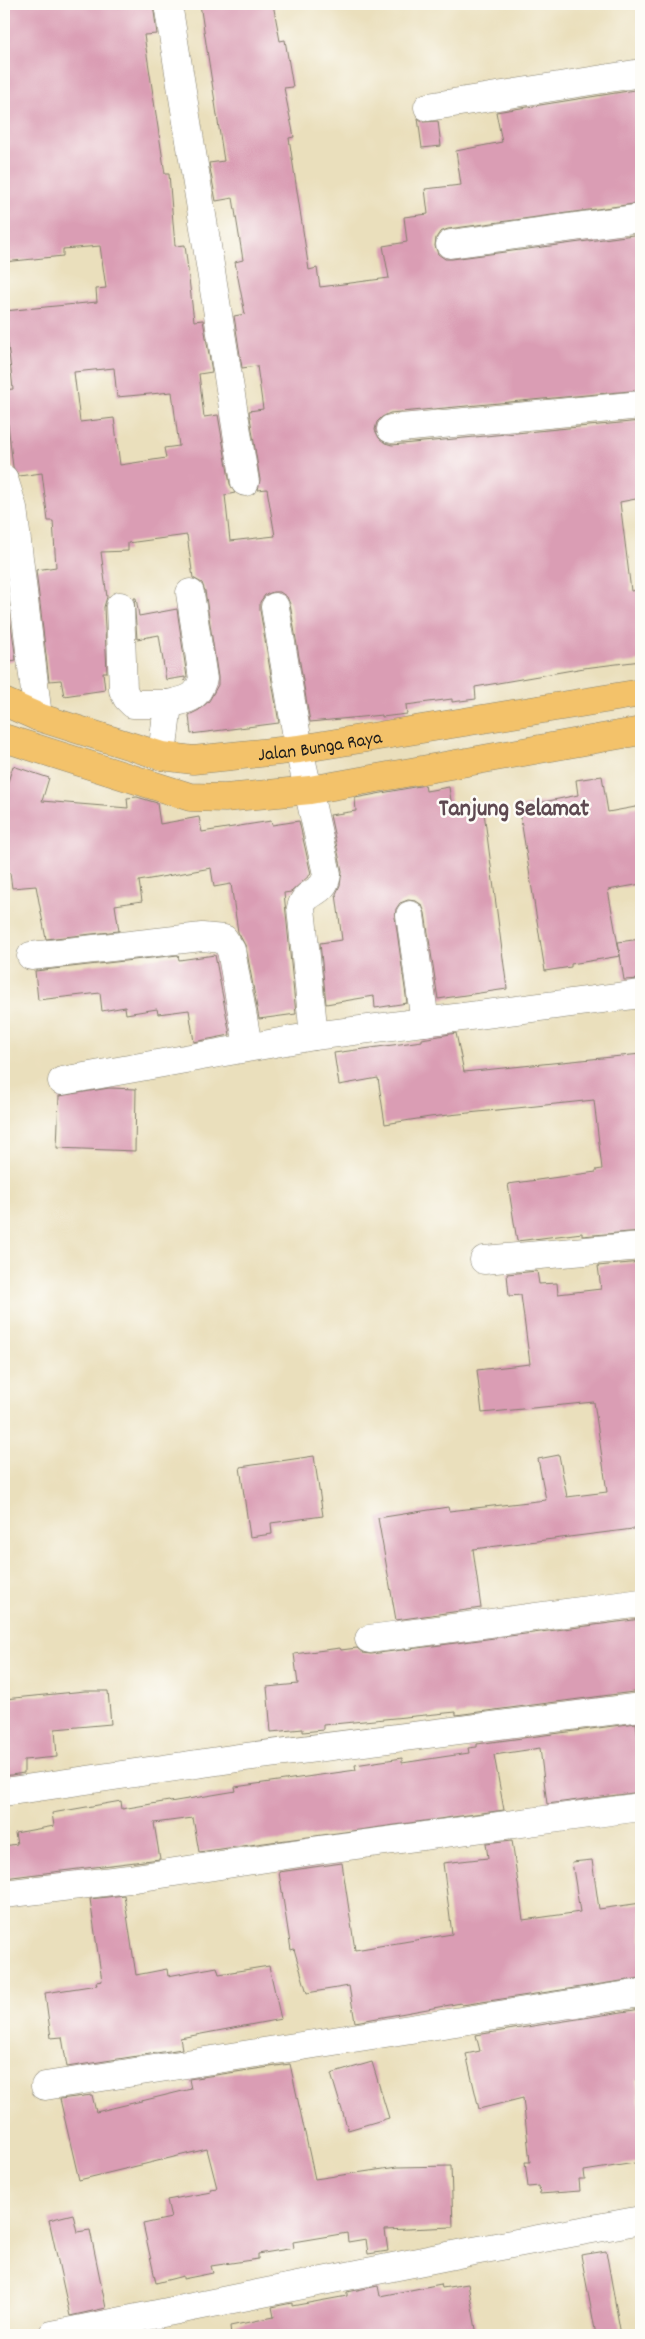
<svg xmlns="http://www.w3.org/2000/svg" width="645" height="2339" font-family="Dekko,sans-serif">
	<style>
		.building { fill: #da9db4; fill-rule: evenodd }
		.lines { fill: none; stroke-linecap: round; stroke-linejoin: round }
		.minor-casing { stroke: #837e6c; stroke-width: 29 }
		.major-casing { stroke: #837e6c; stroke-width: 29 }
		.minor { stroke: #fff; stroke-width: 28 }
		.major { stroke: #f3c26a; stroke-width: 28 }
		.labels { text-anchor: middle; stroke-width: 5; stroke-linejoin: round; paint-order: stroke }
		.street-label { font-size: 19px; fill: #1c1c1c; stroke: #fdfcf7 }
		.district-label { font-size: 24px; font-weight: bold; fill: #5e4951; stroke: #fdfcf7 }
	</style>
	<rect width="100%" height="100%" fill="#fdfcf7"/>
	<filter id="ink" filterUnits="userSpaceOnUse"><feTurbulence type="fractalNoise" baseFrequency=".02" numOctaves="2"/><feDisplacementMap in="SourceGraphic" scale="10" xChannelSelector="R" yChannelSelector="G"/><feConvolveMatrix kernelMatrix="1 2 1 2 8 2 1 2 1" color-interpolation-filters="sRGB"/></filter>
	<filter id="wash" filterUnits="userSpaceOnUse"><feTurbulence type="fractalNoise" baseFrequency=".0096" numOctaves="4" result="noise"/><feDisplacementMap in="SourceGraphic" scale="20" xChannelSelector="R" yChannelSelector="G"/><feGaussianBlur stdDeviation="1.12" result="paint"/><feColorMatrix in="noise" values="0 0 0 0 0 0 0 0 0 0 0 0 0 0 0 0 0 1.4 0 .05"/><feComposite in="paint" operator="in"/></filter>
	<g filter="url(#wash)">
		<rect width="100%" height="100%" fill="#eadfbc"/>
		<g id="blocks">
			<g class="building">
				<path d="M 4,4 L 153,4 L 157,34 L 144,35 L 165,174 L 169,174 L 175,246 L 185,245 L 194,321 L 203,320 L 212,372 L 199,374 L 204,417 L 218,415 L 230,484 L 235,493 L 225,495 L 230,541 L 275,536 L 267,489 L 258,490 L 260,480 L 249,411 L 263,409 L 257,366 L 242,368 L 234,316 L 245,314 L 235,262 L 243,260 L 233,198 L 216,201 L 209,163 L 224,161 L 200,4 L 273,4 L 280,41 L 285,40 L 293,87 L 284,88 L 294,137 L 289,138 L 309,270 L 317,268 L 320,287 L 389,278 L 383,246 L 407,242 L 404,217 L 428,214 L 425,189 L 461,185 L 456,151 L 502,142 L 496,112 L 641,89 L 641,203 L 448,229 L 440,232 L 436,238 L 435,246 L 438,254 L 445,259 L 452,259 L 641,234 L 641,390 L 390,413 L 382,417 L 377,422 L 375,430 L 379,438 L 385,443 L 392,445 L 641,421 L 641,498 L 620,502 L 631,591 L 641,589 L 641,661 L 584,668 L 475,687 L 476,699 L 452,702 L 452,699 L 406,705 L 407,714 L 382,717 L 382,715 L 310,722 L 290,604 L 287,597 L 280,592 L 273,592 L 265,595 L 260,602 L 260,610 L 279,723 L 191,734 L 189,715 L 199,710 L 209,701 L 218,685 L 218,677 L 205,591 L 202,583 L 193,578 L 187,535 L 128,543 L 128,551 L 101,552 L 107,597 L 104,607 L 107,672 L 103,672 L 105,690 L 64,696 L 61,680 L 49,681 L 36,570 L 56,567 L 53,521 L 48,521 L 42,473 L 19,476 L 13,467 L 8,424 L 4,425 L 4,390 L 13,389 L 8,344 L 4,345 L 4,311 L 97,302 L 96,289 L 106,288 L 100,246 L 63,249 L 63,256 L 4,262 ZM 114,368 L 117,397 L 172,392 L 179,446 L 164,448 L 166,458 L 120,465 L 114,418 L 80,422 L 74,372 Z"/>
				<polygon points="418,118 423,122 438,121 441,146 422,148"/>
				<polygon points="4,574 16,660 5,662 4,647"/>
				<polygon points="134,598 136,598 139,616 177,609 187,677 185,681 185,677 166,680 159,635 137,639"/>
				<polygon points="13,766 49,778 42,801 128,808 127,798 137,797 157,803 160,824 199,817 202,832 271,821 272,825 299,821 311,874 291,892 284,893 296,1014 259,1019 246,947 238,932 231,884 214,887 211,868 139,881 142,901 115,905 119,931 46,939 36,886 12,888 10,873 4,872 4,794"/>
				<polygon points="602,776 608,812 641,806 641,884 608,890 620,956 571,964 571,967 545,971 519,807 578,795 576,780"/>
				<polygon points="425,785 426,791 449,787 452,807 475,803 477,814 484,812 507,989 438,999 425,913 422,905 416,901 408,900 400,903 396,909 395,917 407,1003 375,1008 374,996 326,1004 320,943 342,940 336,894 340,885 342,871 330,815 356,811 355,798"/>
				<polygon points="641,939 641,979 624,980 618,942"/>
				<polygon points="178,955 179,960 215,955 230,1035 194,1042 189,1010 158,1014 157,1009 126,1014 125,1007 102,1011 100,993 38,1000 35,971"/>
				<polygon points="456,1033 464,1072 641,1054 641,1231 582,1236 582,1233 517,1241 508,1184 596,1172 596,1170 602,1169 594,1100 430,1117 385,1124 378,1078 339,1085 334,1053 422,1041 422,1039"/>
				<polygon points="109,1088 136,1089 135,1151 57,1148 59,1096"/>
				<polygon points="641,1262 641,1528 473,1549 481,1608 396,1620 378,1518 448,1507 449,1511 546,1500 538,1459 559,1455 567,1497 607,1492 594,1402 482,1413 477,1370 530,1364 521,1295 509,1296 507,1274 537,1271 539,1284 557,1283 558,1294 601,1289 598,1266"/>
				<polygon points="314,1456 323,1516 271,1523 272,1534 250,1537 240,1467"/>
				<polygon points="641,1619 641,1691 456,1715 456,1712 323,1725 323,1730 303,1732 303,1729 271,1732 267,1687 298,1684 294,1654 340,1648 341,1650 357,1648 363,1653 371,1654"/>
				<polygon points="85,1691 108,1691 111,1724 55,1729 57,1757 24,1760 24,1773 4,1776 4,1699"/>
				<polygon points="636,1723 641,1765 641,1792 547,1804 540,1748 494,1755 504,1810 199,1852 193,1818 154,1823 160,1859 4,1878 4,1846 17,1844 15,1833 54,1826 52,1813 121,1801 122,1809 169,1801 170,1802 236,1791 235,1787 356,1770 355,1765 402,1758 402,1763 469,1753 468,1748 477,1747 477,1744"/>
				<polygon points="512,1840 523,1920 580,1912 572,1862 592,1860 599,1909 641,1903 641,1978 462,2005 461,2003 355,2022 349,1986 307,1993 294,1949 291,1950 279,1872 342,1863 355,1950 452,1934 443,1863 488,1858 486,1843"/>
				<polygon points="124,1895 136,1975 167,1969 168,1976 217,1967 219,1974 269,1966 281,2019 180,2038 182,2049 67,2067 62,2037 51,2038 45,1993 97,1985 96,1982 102,1981 90,1899"/>
				<polygon points="641,2009 641,2079 636,2079 641,2114 641,2162 584,2171 585,2179 579,2179 580,2191 540,2194 539,2186 528,2187 525,2162 530,2162 523,2098 479,2109 466,2054 480,2051 476,2035"/>
				<polygon points="372,2062 389,2118 348,2130 331,2074"/>
				<polygon points="290,2064 315,2179 397,2167 451,2166 453,2227 385,2230 388,2251 368,2254 366,2239 348,2242 347,2233 293,2242 294,2248 258,2254 258,2259 211,2266 213,2273 183,2279 183,2276 156,2283 143,2224 171,2218 167,2200 211,2192 210,2189 217,2188 207,2149 79,2180 60,2099 92,2095 96,2112 191,2089 189,2079"/>
				<polygon points="73,2214 77,2232 90,2230 106,2308 70,2316 49,2220"/>
				<polygon points="606,2251 621,2335 596,2335 581,2255"/>
				<polygon points="441,2284 442,2288 468,2284 477,2335 231,2335 230,2326 274,2317 272,2307 292,2303 292,2306 347,2296 347,2292 378,2286 380,2296"/>
			</g>
		</g>
	</g>
	<g filter="url(#ink)">
		<use href="#blocks" fill-opacity="0" stroke="#837e6c" stroke-width="1"/>
		<g class="lines">
			<defs>
				<g id="minor">
					<polyline points="168,4 245,482"/>
					<polyline points="428,107 641,73"/>
					<polyline points="450,244 641,218"/>
					<polyline points="391,429 641,405"/>
					<polyline points="4,479 13,508 38,717"/>
					<polyline points="120,606 123,690 127,698 133,704 168,704 162,756"/>
					<path d="M 275,607 L 299,749 L 327,874 C 324,896 305,889 301,908 L 314,1036"/>
					<path d="M 168,704 C 188,699 196,700 203,679 L 190,593"/>
					<polyline points="410,915 425,1022"/>
					<polyline points="31,956 202,937 224,939 231,950 248,1046"/>
					<polyline points="62,1081 314,1036 641,994"/>
					<polyline points="484,1260 641,1246"/>
					<polyline points="369,1639 641,1603"/>
					<polyline points="4,1792 238,1758 641,1707"/>
					<polyline points="4,1894 129,1879 319,1850 641,1807"/>
					<polyline points="45,2086 641,1993"/>
					<polyline points="52,2335 463,2253 641,2220"/>
				</g>
				<g id="major">
					<path id="s1" d="M 4,702 L 38,717 L 162,756 L 193,760 L 299,749 L 641,693"/>
					<polyline points="4,738 190,797 225,798 310,790 641,731"/>
				</g>
			</defs>
			<use href="#minor" class="minor-casing"/>
			<use href="#major" class="major-casing"/>
			<use href="#minor" class="minor"/>
			<use href="#major" class="major"/>
		</g>
	</g>
	<g class="labels">
		<g class="street-label">
			<text dy="7" stroke="none"><textPath href="#s1" startOffset="326">Jalan Bunga Raya</textPath></text>
		</g>
		<g class="district-label">
			<text x="514" y="815">Tanjung Selamat</text>
		</g>
	</g>
	<rect width="645" height="2339" fill="none" stroke="#fdfcf7" stroke-width="20"/>
</svg>
